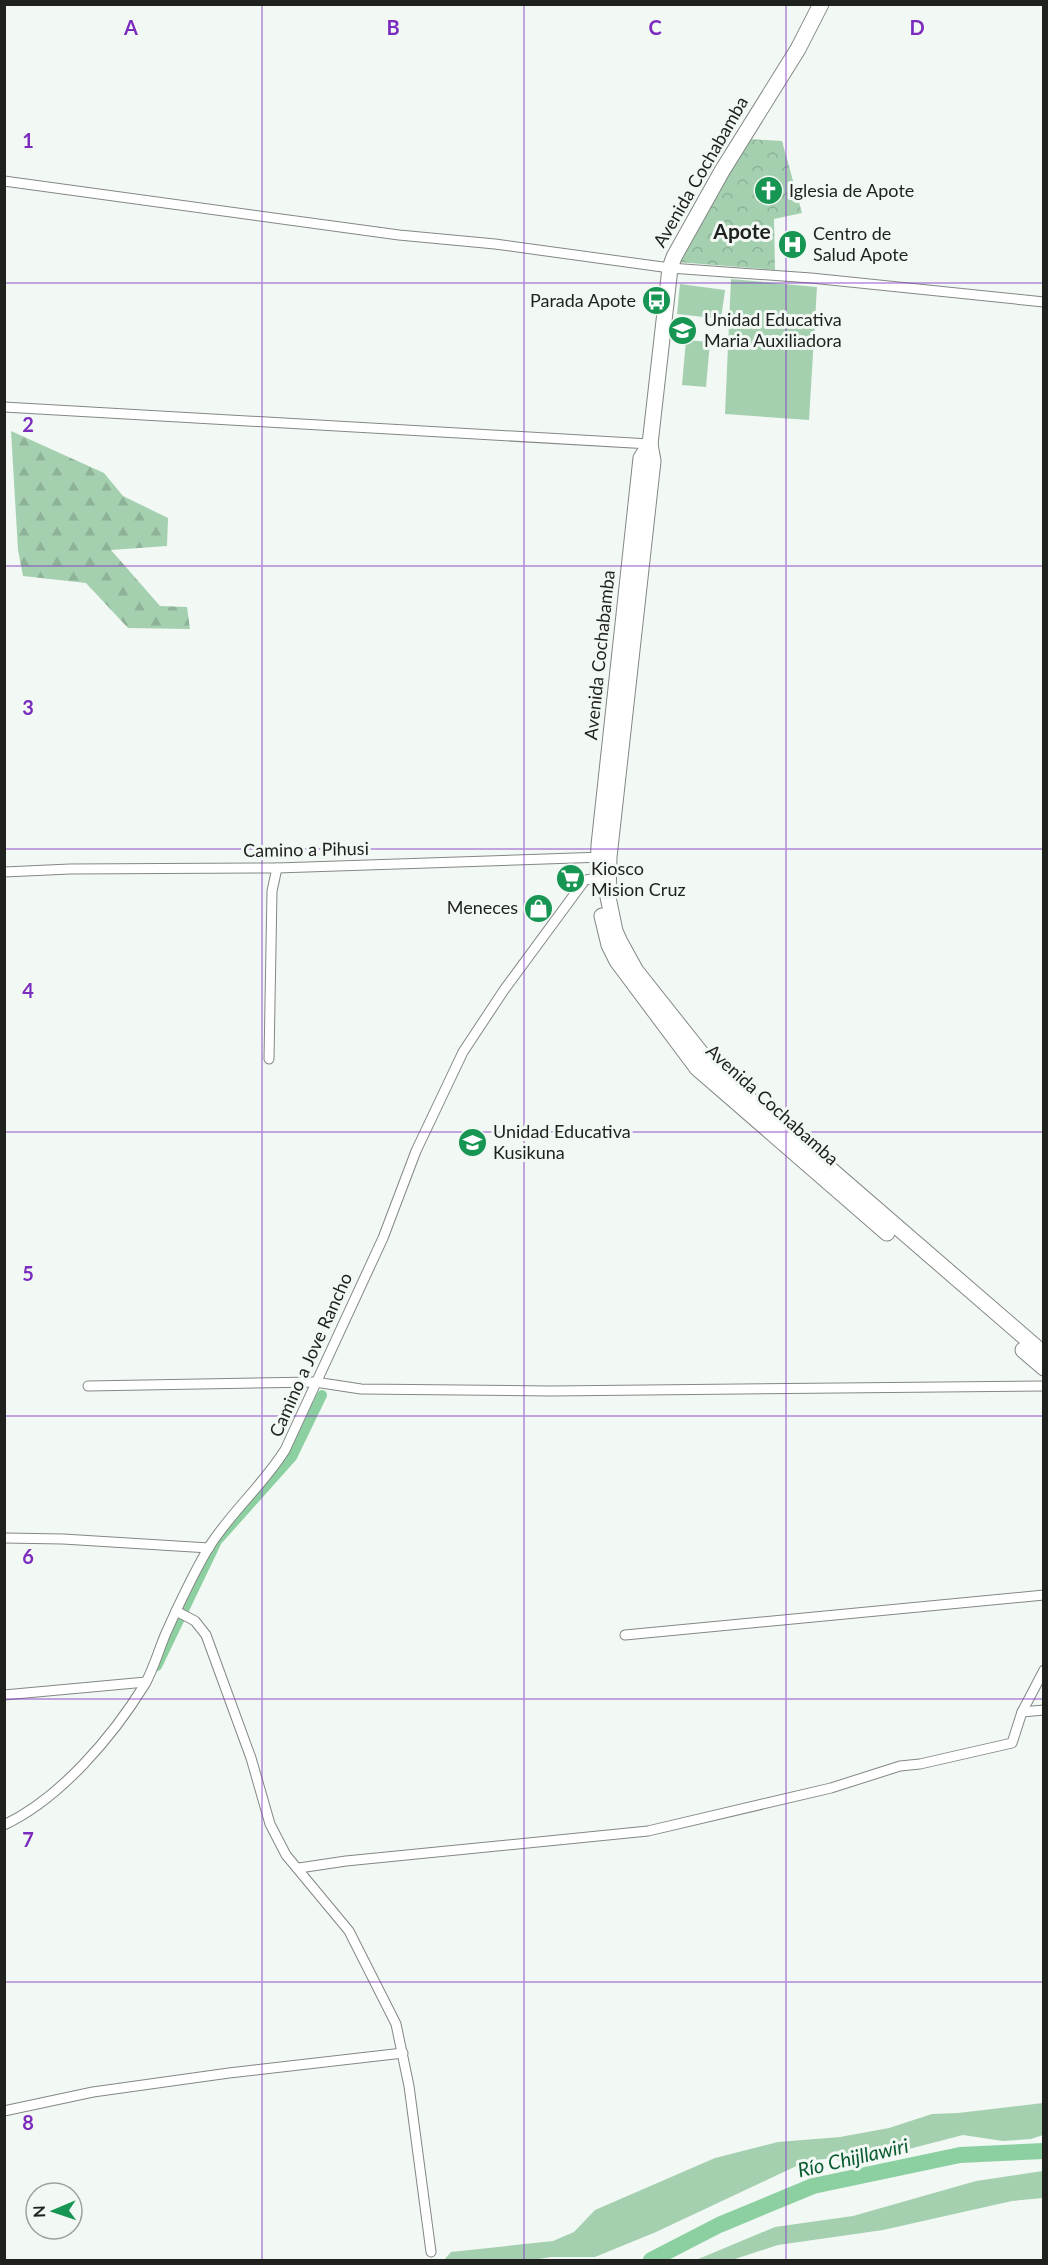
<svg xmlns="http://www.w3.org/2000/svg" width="1048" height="2265" font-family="Lato,sans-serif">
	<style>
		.green { fill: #a4d0b0 }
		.forest { fill: url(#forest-firs) }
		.park { fill: url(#park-crowns) }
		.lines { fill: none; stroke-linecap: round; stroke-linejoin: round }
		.canal { stroke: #8cd0a1; stroke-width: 10 }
		.river { stroke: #8cd0a1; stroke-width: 16 }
		.street-casing { stroke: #838884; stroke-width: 11 }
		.primary-casing { stroke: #838884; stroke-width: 17 }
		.street { stroke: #fff; stroke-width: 9 }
		.primary { stroke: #fff; stroke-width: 15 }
		.grid { fill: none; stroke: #7b2cbf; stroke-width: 1.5; stroke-opacity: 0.55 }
		.labels { text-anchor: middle; stroke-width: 6; stroke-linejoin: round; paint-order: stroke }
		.street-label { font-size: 18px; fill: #1f211f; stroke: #f2f8f3 }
		.poi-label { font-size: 18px; fill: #1f211f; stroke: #f2f8f3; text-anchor: start }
		.water-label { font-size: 20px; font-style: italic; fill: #095b30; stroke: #f2f8f3 }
		.quarter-label { font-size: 21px; font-weight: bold; fill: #1f211f; stroke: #f2f8f3 }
		.grid-label { font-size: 20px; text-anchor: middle; font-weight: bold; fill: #7b2cbf; stroke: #f2f8f3; stroke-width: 6; stroke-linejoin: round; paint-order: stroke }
	</style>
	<defs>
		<pattern id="forest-firs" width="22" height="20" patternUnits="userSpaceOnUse" patternTransform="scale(1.5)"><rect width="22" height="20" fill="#a4d0b0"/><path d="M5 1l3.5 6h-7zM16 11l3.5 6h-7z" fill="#8db297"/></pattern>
		<pattern id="park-crowns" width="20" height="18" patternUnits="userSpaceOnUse" patternTransform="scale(1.5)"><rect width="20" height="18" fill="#a4d0b0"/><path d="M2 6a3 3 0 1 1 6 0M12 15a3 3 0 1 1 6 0" fill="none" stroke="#8db297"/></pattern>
	</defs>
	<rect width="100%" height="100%" fill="#f2f8f3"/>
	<g class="green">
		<polygon points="731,279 817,287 809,420 725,414"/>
		<polygon points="680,284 725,290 721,319 677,314"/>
		<polygon points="686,340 710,342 706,387 682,385"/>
		<polygon points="1043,2103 1043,2135 1031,2139 1003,2141 963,2135 847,2165 834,2158 807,2161 656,2232 595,2257 551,2257 533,2260 444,2260 451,2252 553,2241 574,2232 595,2210 715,2158 778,2142 840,2137 889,2128 932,2114 958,2113"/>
		<polygon points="1043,2171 1043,2198 1012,2201 883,2230 778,2245 732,2260 696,2260 775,2227 853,2216 976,2181"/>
	</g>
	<polygon class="forest" points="11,431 104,473 123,496 168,518 167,546 111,550 160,606 187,607 190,629 128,628 86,583 23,576 18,550"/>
	<polygon class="park" points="748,139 782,141 802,213 774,219 775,270 677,262"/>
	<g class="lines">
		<polyline class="canal" points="157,1666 217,1541 292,1457 322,1395"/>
		<polyline class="river" points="651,2260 719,2225 813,2186 960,2155 1044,2151"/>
		<defs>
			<g id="street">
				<polyline points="4,181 399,235 495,244 670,268 811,278 1044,302"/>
				<polyline points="4,407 650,444"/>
				<polyline points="4,872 70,869 277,868 604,857"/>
				<polyline points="269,1059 272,891 277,868"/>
				<polyline points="88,1386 315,1382 361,1389 551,1391 1044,1386"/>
				<polyline points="4,1538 63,1539 209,1548"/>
				<polyline points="176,1611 195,1621 206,1635 251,1758 270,1824 286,1855 349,1931 396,2024 409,2086 431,2252"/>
				<polyline points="625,1635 1044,1595"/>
				<polyline points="4,1695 146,1682"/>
				<polyline points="1022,1712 1044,1670"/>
				<path d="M 4,1825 C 61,1798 113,1736 145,1684 C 154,1668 159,1649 166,1633 C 179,1604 193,1574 209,1547 C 231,1512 263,1485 285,1450 L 383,1238 L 416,1151 L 463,1052 L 504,990 L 585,880 L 602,878"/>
				<polyline points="299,1868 346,1861 648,1831 831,1788 900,1766 920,1764 1012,1743 1022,1712 1044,1710"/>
				<polyline points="4,2111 93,2092 229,2073 403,2053"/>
			</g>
			<g id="primary">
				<polyline points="821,4 798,49 722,171 674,257 670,268 650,444 653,461 609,857 608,897 615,931 620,942 636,971 705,1058 718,1072 1044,1354"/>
				<polyline points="598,881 599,845 641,458 650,444"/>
				<polyline points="602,916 609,945 617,961 697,1068 887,1233"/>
				<polyline points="1023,1350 1044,1368"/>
			</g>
		</defs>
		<use href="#street" class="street-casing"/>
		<use href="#primary" class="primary-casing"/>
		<use href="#street" class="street"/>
		<use href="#primary" class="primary"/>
	</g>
	<path class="grid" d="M 262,4 L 262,2260M 524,4 L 524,2260M 786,4 L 786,2260M 4,283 L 1044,283M 4,566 L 1044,566M 4,849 L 1044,849M 4,1132 L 1044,1132M 4,1416 L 1044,1416M 4,1699 L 1044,1699M 4,1982 L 1044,1982"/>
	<defs>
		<symbol id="church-disc" viewBox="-11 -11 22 22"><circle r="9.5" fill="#169553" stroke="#f2f8f3"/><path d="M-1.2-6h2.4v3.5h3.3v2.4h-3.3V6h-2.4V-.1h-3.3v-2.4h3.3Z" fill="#fff"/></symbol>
		<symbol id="hospital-disc" viewBox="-11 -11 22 22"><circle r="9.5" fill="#169553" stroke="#f2f8f3"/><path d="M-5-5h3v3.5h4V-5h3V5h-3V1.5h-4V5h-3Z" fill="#fff"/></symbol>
		<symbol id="bus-disc" viewBox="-11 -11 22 22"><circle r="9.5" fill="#169553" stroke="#f2f8f3"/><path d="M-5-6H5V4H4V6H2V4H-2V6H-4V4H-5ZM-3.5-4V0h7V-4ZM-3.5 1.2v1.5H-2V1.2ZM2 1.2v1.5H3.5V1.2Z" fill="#fff"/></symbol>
		<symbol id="school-disc" viewBox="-11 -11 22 22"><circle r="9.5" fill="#169553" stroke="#f2f8f3"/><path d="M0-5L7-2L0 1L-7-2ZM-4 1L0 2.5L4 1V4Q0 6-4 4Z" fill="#fff"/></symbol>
		<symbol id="supermarket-disc" viewBox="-11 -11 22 22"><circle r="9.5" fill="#169553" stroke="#f2f8f3"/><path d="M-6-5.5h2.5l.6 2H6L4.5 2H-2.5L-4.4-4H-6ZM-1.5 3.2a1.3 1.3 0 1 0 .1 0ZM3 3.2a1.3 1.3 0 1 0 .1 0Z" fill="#fff"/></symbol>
		<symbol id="shop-disc" viewBox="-11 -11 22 22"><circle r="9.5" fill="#169553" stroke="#f2f8f3"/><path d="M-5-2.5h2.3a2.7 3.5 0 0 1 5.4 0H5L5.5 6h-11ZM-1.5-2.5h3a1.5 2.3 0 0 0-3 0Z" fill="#fff"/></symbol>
	</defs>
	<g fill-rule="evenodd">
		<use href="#church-disc" x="752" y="174" width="33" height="33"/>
		<use href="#hospital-disc" x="776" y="228" width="33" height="33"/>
		<use href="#bus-disc" x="640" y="284" width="33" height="33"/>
		<use href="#school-disc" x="666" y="314" width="33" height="33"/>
		<use href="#supermarket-disc" x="554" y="862" width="33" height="33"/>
		<use href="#shop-disc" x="522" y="892" width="33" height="33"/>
		<use href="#school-disc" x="456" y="1126" width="33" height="33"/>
	</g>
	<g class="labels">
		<g class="street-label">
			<text transform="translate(701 172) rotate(-60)" y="6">Avenida Cochabamba</text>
			<text transform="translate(600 655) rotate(-84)" y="6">Avenida Cochabamba</text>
			<text transform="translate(306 850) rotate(-1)" y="6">Camino a Pihusi</text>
			<text transform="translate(772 1105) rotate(42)" y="6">Avenida Cochabamba</text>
			<text transform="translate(311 1355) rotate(-66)" y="6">Camino a Jove Rancho</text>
		</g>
		<g class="poi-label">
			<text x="789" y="197">Iglesia de Apote</text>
			<text x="813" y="240">Centro de<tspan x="813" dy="21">Salud Apote</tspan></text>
			<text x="636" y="307" text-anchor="end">Parada Apote</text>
			<text x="704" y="326">Unidad Educativa<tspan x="704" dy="21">Maria Auxiliadora</tspan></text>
			<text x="591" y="875">Kiosco<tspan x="591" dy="21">Mision Cruz</tspan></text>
			<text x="518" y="914" text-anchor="end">Meneces</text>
			<text x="493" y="1138">Unidad Educativa<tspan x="493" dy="21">Kusikuna</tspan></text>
		</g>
		<g class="water-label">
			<text transform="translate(853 2158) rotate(-13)" y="7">Río Chijllawiri</text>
		</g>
		<g class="quarter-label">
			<text x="742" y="239">Apote</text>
		</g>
	</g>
	<g class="grid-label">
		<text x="131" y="35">A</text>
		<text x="393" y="35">B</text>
		<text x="655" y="35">C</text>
		<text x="917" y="35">D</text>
		<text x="28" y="148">1</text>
		<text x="28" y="432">2</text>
		<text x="28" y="715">3</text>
		<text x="28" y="998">4</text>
		<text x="28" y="1281">5</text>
		<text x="28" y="1564">6</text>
		<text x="28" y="1847">7</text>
		<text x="28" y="2130">8</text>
	</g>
	<rect width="1048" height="2265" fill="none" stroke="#1f211f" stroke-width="12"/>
	<g transform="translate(54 2211) rotate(268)"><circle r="28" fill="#f2f8f3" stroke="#9ea29e" stroke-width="1.5"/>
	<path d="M0-4.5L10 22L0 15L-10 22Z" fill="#169553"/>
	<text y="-9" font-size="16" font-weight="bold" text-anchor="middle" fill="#1f211f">N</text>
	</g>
</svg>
